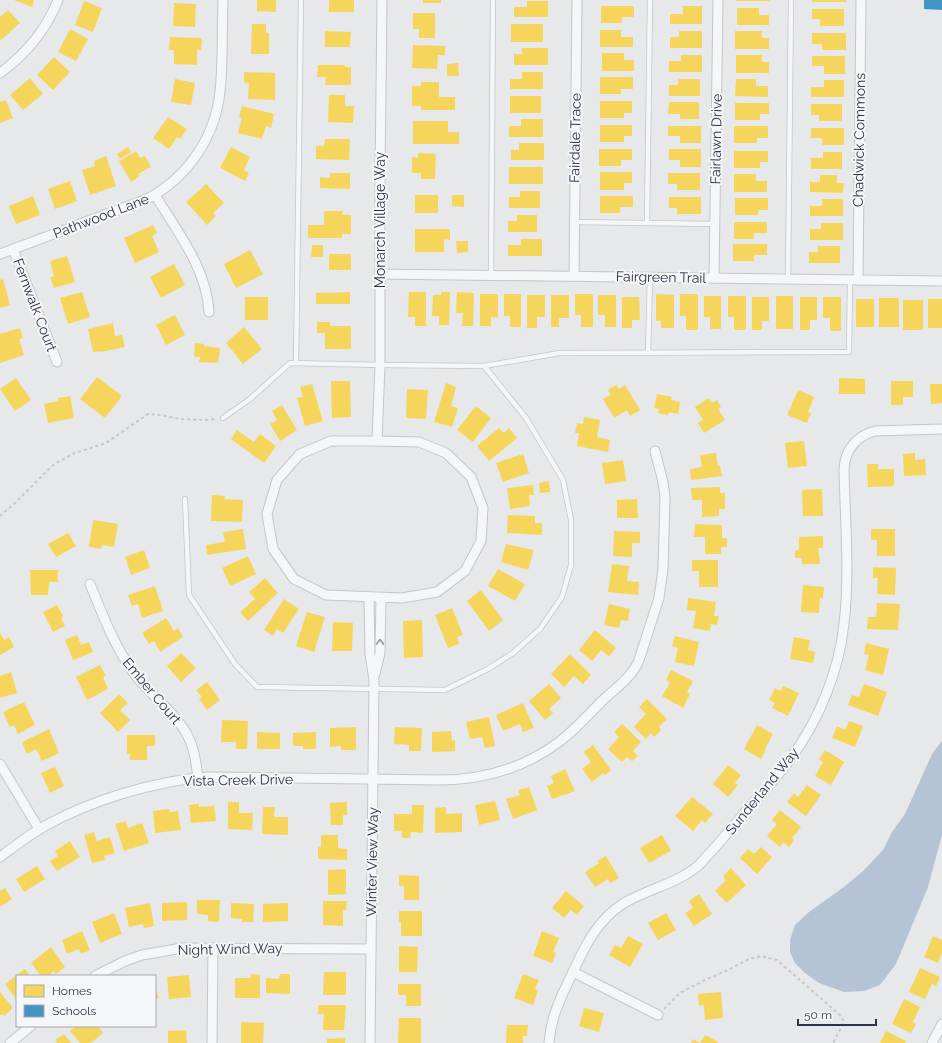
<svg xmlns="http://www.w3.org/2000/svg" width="942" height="1043" font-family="Raleway,sans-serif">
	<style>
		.water { fill: #b4c4d5 }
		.homes { fill: #f6d55c }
		.schools { fill: #4393c3 }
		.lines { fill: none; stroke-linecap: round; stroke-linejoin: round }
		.service-casing { stroke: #c4c6c8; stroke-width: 6 }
		.minor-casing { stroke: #c4c6c8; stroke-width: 11 }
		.path { stroke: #c5c6ca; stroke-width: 2; stroke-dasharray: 3 3; stroke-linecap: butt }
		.service { stroke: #f5f6f7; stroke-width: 4.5 }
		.minor { stroke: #f5f6f7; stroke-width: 9 }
		.oneway { stroke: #90959e }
		.labels { text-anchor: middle; stroke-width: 4; stroke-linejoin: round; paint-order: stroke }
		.street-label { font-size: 14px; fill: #2b3445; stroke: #f4f6f9 }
	</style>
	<rect width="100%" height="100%" fill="#e6e8ea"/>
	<polygon class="water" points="942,741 942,835 928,887 896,964 880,985 864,991 844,992 819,983 805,973 795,963 790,952 790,940 795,925 809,912 844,887 863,871 883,850 892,832 905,814 932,754"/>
	<g class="homes">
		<polygon points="14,0 34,0 32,7"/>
		<polygon points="257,0 276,0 276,12 257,11"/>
		<rect x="329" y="0" width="25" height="12"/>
		<rect x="423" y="0" width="18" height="3"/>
		<rect x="736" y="0" width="34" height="1"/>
		<rect x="812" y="0" width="34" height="2"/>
		<polygon points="84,1 102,8 93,32 75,25"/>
		<polygon points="527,1 548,1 548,17 514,17 514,7 527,7"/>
		<polygon points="174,3 196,4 195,27 173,26"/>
		<polygon points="601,6 634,6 634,17 622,17 622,23 601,23"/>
		<polygon points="683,6 702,6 702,24 670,24 670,14 683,14"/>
		<polygon points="737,8 759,8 759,15 769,15 769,25 737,25"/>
		<polygon points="812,9 844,9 844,26 820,26 820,19 812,19"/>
		<polygon points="8,10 20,23 1,40 0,39 0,17"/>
		<polygon points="413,13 435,13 435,38 419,38 419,29 413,29"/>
		<polygon points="252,24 266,24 266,33 269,33 269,54 251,54"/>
		<rect x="511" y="24" width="32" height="18"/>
		<polygon points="70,29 88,39 76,61 58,52"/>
		<polygon points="600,30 621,30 621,37 633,37 633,47 600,47"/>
		<polygon points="325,31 351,32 350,47 325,47"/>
		<polygon points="679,31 702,31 702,48 670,48 670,37 679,37"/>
		<polygon points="735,31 762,31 762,38 769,38 769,49 735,49"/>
		<polygon points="812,33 846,33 846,50 822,50 822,44 812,44"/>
		<polygon points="170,37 202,38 201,50 197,50 197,65 174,64 174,50 169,50"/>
		<polygon points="413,45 445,46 445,55 438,55 437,69 412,68"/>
		<polygon points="522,48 548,48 548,65 514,65 514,54 522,54"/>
		<polygon points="602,53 624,53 624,60 634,60 634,71 602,71"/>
		<polygon points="681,55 702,55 702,72 669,72 669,61 681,61"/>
		<polygon points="736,55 762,55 762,62 769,62 769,73 736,73"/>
		<polygon points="812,56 845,56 845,74 824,74 824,66 812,66"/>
		<polygon points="54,57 70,72 53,90 37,75"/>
		<polygon points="458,63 459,76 447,76 447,64"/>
		<polygon points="318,65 345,65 345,67 351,67 351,85 325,85 326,77 317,77"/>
		<polygon points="244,72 275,73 275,100 248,99 249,83 244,82"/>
		<polygon points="522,72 543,72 543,89 510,89 510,79 522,79"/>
		<polygon points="600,77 633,77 633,89 621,89 621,94 600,94"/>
		<polygon points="30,78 43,94 23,110 10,95"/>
		<polygon points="175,79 195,83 191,105 171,102"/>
		<polygon points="678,79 700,79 700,96 669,96 669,85 678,85"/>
		<polygon points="736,79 756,79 756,86 768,86 768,97 735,96"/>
		<polygon points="824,80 844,80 844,97 811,97 811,87 824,87"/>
		<polygon points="421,82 439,82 439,97 455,97 455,110 421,110 421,106 412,106 412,86 421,86"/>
		<polygon points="329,95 345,95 345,106 354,106 353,123 328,122"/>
		<rect x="510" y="96" width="31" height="17"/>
		<polygon points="6,100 13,118 0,123 0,102"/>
		<polygon points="600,101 632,101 632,113 624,113 624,118 600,118"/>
		<polygon points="669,102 699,102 699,119 680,119 680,114 668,114"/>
		<polygon points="735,103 769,103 769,114 760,114 760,120 735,120"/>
		<polygon points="811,104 842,104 842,121 819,121 819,115 811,115"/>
		<polygon points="242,106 274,114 271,128 266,126 262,139 238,133 242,118 239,117"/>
		<polygon points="168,117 187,129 180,139 177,137 169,149 153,138"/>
		<polygon points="521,119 543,119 543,137 509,137 509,126 521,126"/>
		<polygon points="413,121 448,121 448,132 459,132 459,144 413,144"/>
		<polygon points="600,125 632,125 632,136 624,136 624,142 600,142"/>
		<polygon points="668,126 701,126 701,143 680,143 680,136 668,136"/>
		<polygon points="734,126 768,126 768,138 757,138 757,143 734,143"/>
		<polygon points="811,128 844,128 844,145 822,145 822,138 811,138"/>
		<polygon points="325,139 350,139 349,160 316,159 316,146 324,146"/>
		<polygon points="519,143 544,143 544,160 511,160 511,150 519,150"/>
		<polygon points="128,147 131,152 120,159 117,154"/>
		<polygon points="231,147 250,157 244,170 249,173 245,181 220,168"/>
		<polygon points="599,149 632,149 632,160 621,160 621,166 599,166"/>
		<polygon points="669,149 701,149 701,167 680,167 680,160 669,160"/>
		<polygon points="136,151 140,158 145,156 151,167 138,174 140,176 131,182 119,161"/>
		<polygon points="734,151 768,151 768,162 760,162 760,168 734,168"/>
		<polygon points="823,152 842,152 842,169 811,169 811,158 823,158"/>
		<polygon points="418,153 436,154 435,179 421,179 421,173 412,173 412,157 418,158"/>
		<polygon points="106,156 116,186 90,195 82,170 95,166 94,161"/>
		<rect x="509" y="167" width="34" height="17"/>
		<polygon points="600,172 632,172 632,183 624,183 624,190 600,190"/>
		<polygon points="330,173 350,173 350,189 320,188 320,177 330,178"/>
		<polygon points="668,173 700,173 700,190 677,190 677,184 668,184"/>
		<polygon points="734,174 756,174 756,181 767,181 767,192 734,192"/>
		<polygon points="820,175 837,175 837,183 844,183 843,193 810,192 810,182 820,182"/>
		<polygon points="70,181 77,201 55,209 48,189"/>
		<polygon points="206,184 224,203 213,213 216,216 207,225 186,202"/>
		<polygon points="520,191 540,191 540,208 509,208 509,197 520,197"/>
		<rect x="415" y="195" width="23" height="18"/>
		<polygon points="452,195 464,195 464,207 452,206"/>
		<polygon points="33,196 40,215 16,224 9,206"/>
		<polygon points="600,196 633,196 633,207 620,207 620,213 600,213"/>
		<polygon points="669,197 701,197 701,214 677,214 677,208 669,208"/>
		<polygon points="735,198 768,198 768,210 758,210 758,215 735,215"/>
		<polygon points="822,199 843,199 843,216 810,216 810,206 822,206"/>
		<polygon points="324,211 343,211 342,215 351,215 351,234 342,234 342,238 308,238 308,225 324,225"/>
		<polygon points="517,215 537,215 537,232 508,232 508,221 517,221"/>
		<polygon points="734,222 767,222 767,233 754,233 754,239 734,239"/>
		<polygon points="821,223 843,223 843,240 810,240 810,229 821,229"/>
		<polygon points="153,225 157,233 152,236 159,252 135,263 124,238"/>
		<polygon points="415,229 450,229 450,240 444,239 444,252 415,252"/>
		<polygon points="521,239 542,239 542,256 508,256 508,245 521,245"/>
		<polygon points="456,241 468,241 468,252 457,253"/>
		<polygon points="733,244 767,244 767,255 754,255 754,261 733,261"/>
		<polygon points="312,245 323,245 323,257 311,257"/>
		<polygon points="818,246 840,246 840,263 809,263 809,252 818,252"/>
		<polygon points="250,250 263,274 236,288 224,264"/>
		<rect x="329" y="254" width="22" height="16"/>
		<polygon points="67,256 75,282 54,288 50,277 54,276 50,261"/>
		<polygon points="174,264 185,285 161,298 150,277"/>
		<polygon points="3,279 10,305 0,308 0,280"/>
		<polygon points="82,292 90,317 68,324 60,298"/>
		<polygon points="350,292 350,304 316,304 316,293"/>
		<polygon points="409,292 426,292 426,326 415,326 415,317 408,317"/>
		<polygon points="441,292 450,292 449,325 439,325 439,316 432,316 433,295 441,295"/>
		<polygon points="457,292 474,293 473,326 462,326 463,313 456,313"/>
		<polygon points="480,294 498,294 498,318 491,317 491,326 480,326"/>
		<polygon points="504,294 521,294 521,327 510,327 510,316 504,316"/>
		<polygon points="575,294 593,294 593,327 581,327 581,315 575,315"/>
		<polygon points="656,294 674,295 674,328 661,328 661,321 656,321"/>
		<polygon points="680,294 698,294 698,330 686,330 686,316 680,316"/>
		<polygon points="527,295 545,295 545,317 537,317 537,328 527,328"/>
		<polygon points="551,295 569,295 569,318 559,318 559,327 551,327"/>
		<polygon points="598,295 616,295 616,327 605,327 605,315 598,315"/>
		<polygon points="704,296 721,296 721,329 710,329 710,317 704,317"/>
		<polygon points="728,296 746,296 746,330 734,330 734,317 728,317"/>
		<rect x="776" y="296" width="17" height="33"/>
		<rect x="245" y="297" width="23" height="23"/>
		<polygon points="622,297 639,297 640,320 632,320 632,328 622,328"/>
		<polygon points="752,297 769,297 769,321 762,321 762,330 752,330"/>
		<polygon points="800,297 817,297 817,320 810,320 810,330 800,330"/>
		<polygon points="823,297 841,297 841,331 830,331 830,318 823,318"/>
		<rect x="879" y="298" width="20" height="29"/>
		<rect x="856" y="299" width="18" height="28"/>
		<rect x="928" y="299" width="14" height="29"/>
		<rect x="903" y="300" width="20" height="30"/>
		<polygon points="175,315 185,335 166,345 156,325"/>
		<polygon points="317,322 330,322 330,326 351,326 351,349 325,349 325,333 317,333"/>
		<polygon points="113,323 115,336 122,335 125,347 101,352 100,351 93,352 88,329"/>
		<polygon points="244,327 262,349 243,364 226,343"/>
		<polygon points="20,328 23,338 19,339 24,355 0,363 0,334"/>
		<polygon points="195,343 204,344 204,346 220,348 218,363 199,362 200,357 194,357"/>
		<polygon points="97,377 122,396 105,418 80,399"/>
		<polygon points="16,378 31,400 15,411 0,389"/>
		<polygon points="839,378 865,379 865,394 839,394"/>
		<polygon points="331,381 350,381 351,417 332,418"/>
		<polygon points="891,381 913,381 913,397 903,397 903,405 891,405"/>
		<polygon points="446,383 456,387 451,406 458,408 452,427 434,422"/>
		<polygon points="312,384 323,421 305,426 297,398 303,397 300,387"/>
		<polygon points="930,384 942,384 942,403 931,404"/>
		<polygon points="616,385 619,389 625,385 640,410 630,416 627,410 614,418 603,399 611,395 608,390"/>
		<polygon points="407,389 428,390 426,419 406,418"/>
		<polygon points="798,390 814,397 808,412 811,413 807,423 787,415"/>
		<polygon points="657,394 672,397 671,400 680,402 678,414 669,412 668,415 658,413 659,409 654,408"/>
		<polygon points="70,396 74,418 48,423 44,404 58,401 58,398"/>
		<polygon points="709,398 712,403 717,400 721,407 718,409 725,420 704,433 698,423 703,420 695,407"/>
		<polygon points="282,405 297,430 280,441 270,424 277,420 272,411"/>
		<polygon points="476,406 491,418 473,442 457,430"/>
		<polygon points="584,417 600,420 597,437 610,440 608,452 577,446 579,433 575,433 577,423 583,424"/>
		<polygon points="499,428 504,433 509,428 517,438 489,461 477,446"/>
		<polygon points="237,430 254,442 260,434 276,446 264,463 231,439"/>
		<polygon points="804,441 807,466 788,468 785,443"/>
		<polygon points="716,453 718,466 720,466 722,476 691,480 690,469 702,467 700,455"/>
		<polygon points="915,453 915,460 925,459 926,475 904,476 903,454"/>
		<polygon points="523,454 529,473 503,482 496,463"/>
		<polygon points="623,460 626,481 605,484 602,463"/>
		<polygon points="867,464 878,464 878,469 894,469 894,486 868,487"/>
		<polygon points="549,481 550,492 540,493 539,483"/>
		<polygon points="533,485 534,495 529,495 530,506 510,509 507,488"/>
		<polygon points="720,487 720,493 725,493 725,509 719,509 719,516 702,517 702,500 692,500 691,488"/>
		<polygon points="822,489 823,516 803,516 802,490"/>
		<polygon points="212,495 225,496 224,499 243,500 242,522 211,521"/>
		<polygon points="637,499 638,518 617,518 617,500"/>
		<polygon points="508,515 535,516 535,523 542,523 542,535 507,533"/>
		<polygon points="93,520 118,524 114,547 102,545 101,549 89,547"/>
		<polygon points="695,524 722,525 722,538 727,538 727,547 721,547 721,554 705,554 705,537 694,537"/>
		<polygon points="243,529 246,549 207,555 206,545 225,542 223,532"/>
		<polygon points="871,529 895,529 895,556 877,556 877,540 871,540"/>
		<polygon points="614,531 640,532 640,543 632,543 632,557 613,556"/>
		<polygon points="68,533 76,546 56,557 48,544"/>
		<polygon points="823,536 823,548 818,548 820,564 802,564 802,558 795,558 795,550 799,550 799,537"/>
		<polygon points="506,544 534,550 528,570 501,562"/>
		<polygon points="144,550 150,568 131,575 125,557"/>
		<polygon points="248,556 256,574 230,586 222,568"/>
		<polygon points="692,560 718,560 718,587 699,587 699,571 692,571"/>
		<polygon points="612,564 629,566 627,581 639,582 638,595 608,592"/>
		<polygon points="873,567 896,568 895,595 877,594 878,578 873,578"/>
		<polygon points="498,569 525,584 515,601 488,586"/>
		<polygon points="30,570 58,570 58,582 49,582 48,595 31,595"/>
		<polygon points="265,578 278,593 248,621 240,612 255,599 249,592"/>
		<polygon points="803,585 824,587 823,598 820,598 819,613 801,612"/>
		<polygon points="155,586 163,611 142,618 138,604 132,606 128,595"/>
		<polygon points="481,590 503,620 489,631 467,601"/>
		<polygon points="688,598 716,602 714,616 719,616 717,625 711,624 710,631 693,628 696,611 687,610"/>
		<polygon points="284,599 299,609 283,633 277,629 273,636 264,630"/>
		<polygon points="877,603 900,604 898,630 867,629 868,617 876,617"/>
		<polygon points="609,604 630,609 628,621 621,620 619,628 604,625"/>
		<polygon points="57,605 63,616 61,618 65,626 53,632 43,612"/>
		<polygon points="452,608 463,635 457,637 459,644 448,648 435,615"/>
		<polygon points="307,612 325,617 314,652 296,646"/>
		<polygon points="166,618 174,631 178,628 183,637 160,652 154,641 149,644 142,633"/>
		<polygon points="422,620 423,657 404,658 403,621"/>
		<polygon points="333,622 353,623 352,651 332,651"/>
		<polygon points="595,630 616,648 609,656 601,650 592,661 579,650"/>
		<polygon points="0,632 4,640 9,637 14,647 0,655"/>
		<polygon points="77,635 81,645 89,642 93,652 73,660 65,640"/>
		<polygon points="675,636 699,642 694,666 675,662 678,648 672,646"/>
		<polygon points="794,637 810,640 808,650 815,652 813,663 790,659"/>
		<polygon points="866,643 889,649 883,675 865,670 869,655 864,654"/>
		<polygon points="181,653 196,668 181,682 167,666"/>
		<polygon points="570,654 591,675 583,684 574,676 564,687 551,674"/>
		<polygon points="100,665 106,676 103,677 108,689 87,700 76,677"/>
		<polygon points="671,670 693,681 687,692 690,694 683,708 662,696 670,683 666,680"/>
		<polygon points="11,672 17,693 0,698 0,676"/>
		<polygon points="207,682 220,700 207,710 199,699 202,697 196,690"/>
		<polygon points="549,684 561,698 549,709 553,713 545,720 529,701"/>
		<polygon points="864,684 887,692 878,716 848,705 852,695 859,697"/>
		<polygon points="783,686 799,693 788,716 772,708 775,703 769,700 775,688 781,691"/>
		<polygon points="119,694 128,703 120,710 130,720 118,732 100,713"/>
		<polygon points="647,699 667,719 659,727 661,730 654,737 651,733 646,739 634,727 646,714 639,707"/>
		<polygon points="24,702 35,725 18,734 14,725 10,727 3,712"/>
		<polygon points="523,703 534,728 523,732 520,724 503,731 496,715"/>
		<polygon points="489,717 495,746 485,748 482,737 470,739 466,722"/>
		<polygon points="222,720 248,721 247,749 236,749 236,742 221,742"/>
		<polygon points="849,721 863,726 855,747 832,738 837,726 845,730"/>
		<polygon points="622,724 641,742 633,751 638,756 632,761 627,757 622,762 608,749 619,737 614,732"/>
		<polygon points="757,725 773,734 765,749 766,749 761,759 744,749"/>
		<polygon points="356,727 356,750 341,750 341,746 330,747 330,728"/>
		<polygon points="395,727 422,728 421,751 409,751 409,745 394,744"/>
		<polygon points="49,729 59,753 42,761 36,749 27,754 22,742"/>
		<polygon points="451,731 452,741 455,740 455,751 432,752 432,732"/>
		<polygon points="257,732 280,733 280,749 257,749"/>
		<polygon points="316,732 316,749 303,749 303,746 293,746 293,733"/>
		<polygon points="127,735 155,735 155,746 147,746 147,760 130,760 130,754 127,754"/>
		<polygon points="593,745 611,770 605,775 603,773 592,782 582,769 591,762 584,752"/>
		<polygon points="825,750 844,762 831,785 815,776 823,762 819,759"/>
		<polygon points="728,765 741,775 735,783 738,785 728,797 713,784"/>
		<polygon points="55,767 64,786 50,793 41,773"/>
		<polygon points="565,769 575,791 552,799 547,786 554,783 551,776"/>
		<polygon points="807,785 821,795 806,816 787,802 794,793 798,797"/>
		<polygon points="529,787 537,810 513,819 506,799 520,795 518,790"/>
		<polygon points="692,797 713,814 705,823 702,820 693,831 675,816"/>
		<polygon points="495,801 500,820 479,825 475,805"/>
		<polygon points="228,802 239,802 239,813 253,813 252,830 228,829"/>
		<polygon points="347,802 347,815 343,815 343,825 331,825 330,803"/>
		<polygon points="199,804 199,807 214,806 216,821 191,823 189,805"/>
		<polygon points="412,805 424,805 423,833 411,832 410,838 402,838 402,831 394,831 394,814 412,814"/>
		<polygon points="263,807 275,807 274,817 288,817 288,835 262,834"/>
		<polygon points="446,807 446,814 462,813 462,832 435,833 435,808"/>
		<polygon points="169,809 170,812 178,811 181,830 155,833 153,811"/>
		<polygon points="780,810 801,827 792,838 794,840 789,847 783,842 780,847 767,836 777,824 772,820"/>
		<polygon points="126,821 128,828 142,823 149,843 124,851 115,824"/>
		<polygon points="94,832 97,841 110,837 115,853 104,856 105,860 92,863 84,835"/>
		<polygon points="321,835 338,835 338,848 347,849 347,860 318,859 318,847 321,847"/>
		<polygon points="662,835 671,851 649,863 640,848"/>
		<polygon points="70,841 80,857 57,871 50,861 58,856 55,851"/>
		<polygon points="761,847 772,857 757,874 740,858 748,849 754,854"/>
		<polygon points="606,856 619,878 610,883 608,879 595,887 585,872 599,863 597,861"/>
		<polygon points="37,866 45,879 24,892 16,879"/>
		<polygon points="731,868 746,885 727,903 715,891 726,880 723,876"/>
		<polygon points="346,869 346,894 328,895 328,870"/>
		<polygon points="399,875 419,876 419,900 404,900 404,886 399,886"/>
		<polygon points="5,888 12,899 0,907 0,891"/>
		<polygon points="566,891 584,906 577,915 571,910 564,918 552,908"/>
		<polygon points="699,894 712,914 694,926 685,913 693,908 689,901"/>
		<polygon points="197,900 220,900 219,922 208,921 208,915 197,914"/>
		<polygon points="323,901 347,901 346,910 343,910 343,926 323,925"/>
		<polygon points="187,902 187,920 162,921 162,903"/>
		<polygon points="150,903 154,926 144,928 143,924 129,927 125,908"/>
		<polygon points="231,903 254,904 253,922 242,922 242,919 231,918"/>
		<polygon points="288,903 288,921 263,922 263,904"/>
		<polygon points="399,911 422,911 422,936 401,936 401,922 399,922"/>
		<polygon points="114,913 122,934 100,943 92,922"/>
		<polygon points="666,913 676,930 658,940 648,923"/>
		<polygon points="82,931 90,950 81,954 79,949 67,954 62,940"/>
		<polygon points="542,931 559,938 553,952 556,953 552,963 533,956"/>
		<polygon points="628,936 643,944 630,967 609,955 615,945 621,948"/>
		<polygon points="933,936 942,940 942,953 938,963 924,957"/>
		<polygon points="399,946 418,947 417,972 399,972"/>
		<polygon points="51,947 65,967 56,974 54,971 48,976 41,976 31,963"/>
		<polygon points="920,968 940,977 936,986 932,984 925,999 909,992"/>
		<polygon points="25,969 30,976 17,976 17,1000 5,984"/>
		<polygon points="324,972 346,972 346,995 323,995"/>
		<polygon points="251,974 260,975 260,998 235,998 235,978 251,978"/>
		<polygon points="280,974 290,974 290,994 266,993 266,978 279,979"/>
		<polygon points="523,974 539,980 535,989 538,991 533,1005 514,998"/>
		<polygon points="189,975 191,997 169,999 167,977"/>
		<polygon points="398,984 421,984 421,1006 406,1006 406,995 398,995"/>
		<polygon points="155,987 159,998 155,999"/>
		<polygon points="0,992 13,1008 4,1016 2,1014 0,1015"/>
		<polygon points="721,992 723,1018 705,1020 704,1005 699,1006 698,994"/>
		<polygon points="904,999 920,1007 913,1022 916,1024 911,1033 892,1024"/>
		<polygon points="318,1005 346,1005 344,1030 323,1030 324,1014 318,1014"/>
		<polygon points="584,1008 604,1013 599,1032 579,1026"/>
		<polygon points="399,1018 421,1018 421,1043 398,1043"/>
		<polygon points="241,1022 264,1023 263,1043 241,1043"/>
		<polygon points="507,1025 528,1025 527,1036 523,1036 523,1043 506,1043"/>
		<polygon points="76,1026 98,1026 103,1033 91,1043 80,1043 70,1031"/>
		<polygon points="186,1030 187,1043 168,1043 168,1031"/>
		<polygon points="886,1031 906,1041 905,1043 880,1043"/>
		<polygon points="64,1034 71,1043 57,1043 55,1040"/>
		<polygon points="705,1035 718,1042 718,1043 700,1043"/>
		<polygon points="345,1038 345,1043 327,1043 327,1039"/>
		<polygon points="693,1039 700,1043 691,1043"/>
	</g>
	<polygon class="schools" points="924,0 942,0 942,10 924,9"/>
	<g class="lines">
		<defs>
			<g id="service">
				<polyline points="574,222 715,224"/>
				<polyline points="647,223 650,0"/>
				<polyline points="491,275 493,0"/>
				<polyline points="788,279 791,0"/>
				<polyline points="648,353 650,277"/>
				<polyline points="296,363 301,0"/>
				<polyline points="484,366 560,353 849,352 850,280"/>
				<polyline points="185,499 189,595 235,664 257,687 445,690 488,669 513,653 540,629 562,597 571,565 571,520 563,480 526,418 484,366 380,365 290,363 250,399 223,418"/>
			</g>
			<g id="minor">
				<path d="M 0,73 C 26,54 46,30 58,0"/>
				<path d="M 155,195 C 177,231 207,269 209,312"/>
				<polyline points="13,249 57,362"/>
				<path d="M 0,254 L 147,199 C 187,178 215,138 220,92 C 223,62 222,30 223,0"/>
				<polyline points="379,274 942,281"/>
				<polyline points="574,276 577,0"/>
				<polyline points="714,278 718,0"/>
				<polyline points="858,280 861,0"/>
				<polygon points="331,441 377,441 419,442 446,453 471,477 483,508 481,541 465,571 437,592 402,598 326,595 294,579 273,549 267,514 277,480 300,454"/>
				<polyline points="377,441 380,365 380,180 382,0"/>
				<path d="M 90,584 C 102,613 113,643 131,669 C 146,692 171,708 185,731 C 194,745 196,762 198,778"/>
				<polyline points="369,598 370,654 374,680 370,1043"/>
				<polyline points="375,674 380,653 381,598"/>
				<polyline points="0,764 39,829"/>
				<path d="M 0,857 C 15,846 29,835 45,826 C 91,800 155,781 208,777 L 439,780 C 482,780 524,768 559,742 C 575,730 589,714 603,700 C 616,688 633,676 639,660 L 659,598 L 663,569 L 665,497 L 663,482 L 655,451"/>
				<polyline points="573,972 658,1015"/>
				<polyline points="95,976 125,961 142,955 182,948 371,949"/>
				<polyline points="10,1043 31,1026"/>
				<polyline points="212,1043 213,948"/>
				<path d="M 549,1043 C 551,1016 561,997 572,974 C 585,946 597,920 624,903 C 648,889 676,884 698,866 C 715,848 732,828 748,809 C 763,792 778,776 791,758 C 819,720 839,671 844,624 C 850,573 845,520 844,469 C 845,450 856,436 875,431 L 942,429"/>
				<polyline points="932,1043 942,1024"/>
			</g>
		</defs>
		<use href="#service" class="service-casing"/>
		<use href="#minor" class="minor-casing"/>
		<g class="path">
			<polyline points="0,516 16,502 54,464 75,453 106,443 148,414 161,415 180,419 205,420 216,419"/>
			<polyline points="664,1009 680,993 707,979 728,970 749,959 761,956 777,960 841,1016 844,1022 833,1043"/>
		</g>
		<use href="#service" class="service"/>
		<use href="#minor" class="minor"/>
	</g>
	<defs><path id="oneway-chevron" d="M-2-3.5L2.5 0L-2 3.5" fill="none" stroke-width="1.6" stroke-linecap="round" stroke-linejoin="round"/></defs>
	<use class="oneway" href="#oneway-chevron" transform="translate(380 642) rotate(-89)"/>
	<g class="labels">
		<g class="street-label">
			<text transform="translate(575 138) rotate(-89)" y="5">Fairdale Trace</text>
			<text transform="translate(716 139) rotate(-89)" y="5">Fairlawn Drive</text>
			<text transform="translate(859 140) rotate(-89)" y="5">Chadwick Commons</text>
			<text transform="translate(101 216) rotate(-21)" y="5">Pathwood Lane</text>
			<text transform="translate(380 220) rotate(-90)" y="5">Monarch Village Way</text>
			<text transform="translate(661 277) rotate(1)" y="5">Fairgreen Trail</text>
			<text transform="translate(35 305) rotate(69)" y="5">Fernwalk Court</text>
			<text transform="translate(152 691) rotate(50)" y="5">Ember Court</text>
			<text transform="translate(238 780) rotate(-1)" y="5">Vista Creek Drive</text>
			<text transform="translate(762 791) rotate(-51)" y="5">Sunderland Way</text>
			<text transform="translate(372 862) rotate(-89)" y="5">Winter View Way</text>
			<text transform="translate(230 949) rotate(-1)" y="5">Night Wind Way</text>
		</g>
	</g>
	<rect x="16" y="975" width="140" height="52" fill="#f4f6f9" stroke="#a4a8b1"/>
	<rect x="24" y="985" width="20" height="12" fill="#f6d55c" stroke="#a4a8b1"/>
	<text x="52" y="995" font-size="12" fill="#2b3445">Homes</text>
	<rect x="24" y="1005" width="20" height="12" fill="#4393c3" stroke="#a4a8b1"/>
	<text x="52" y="1015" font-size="12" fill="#2b3445">Schools</text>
	<path d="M798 1019v6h78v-6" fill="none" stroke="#2b3445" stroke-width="2"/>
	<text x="804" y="1019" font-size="12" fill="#2b3445" stroke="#f4f6f9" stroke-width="3" paint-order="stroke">50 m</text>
</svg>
